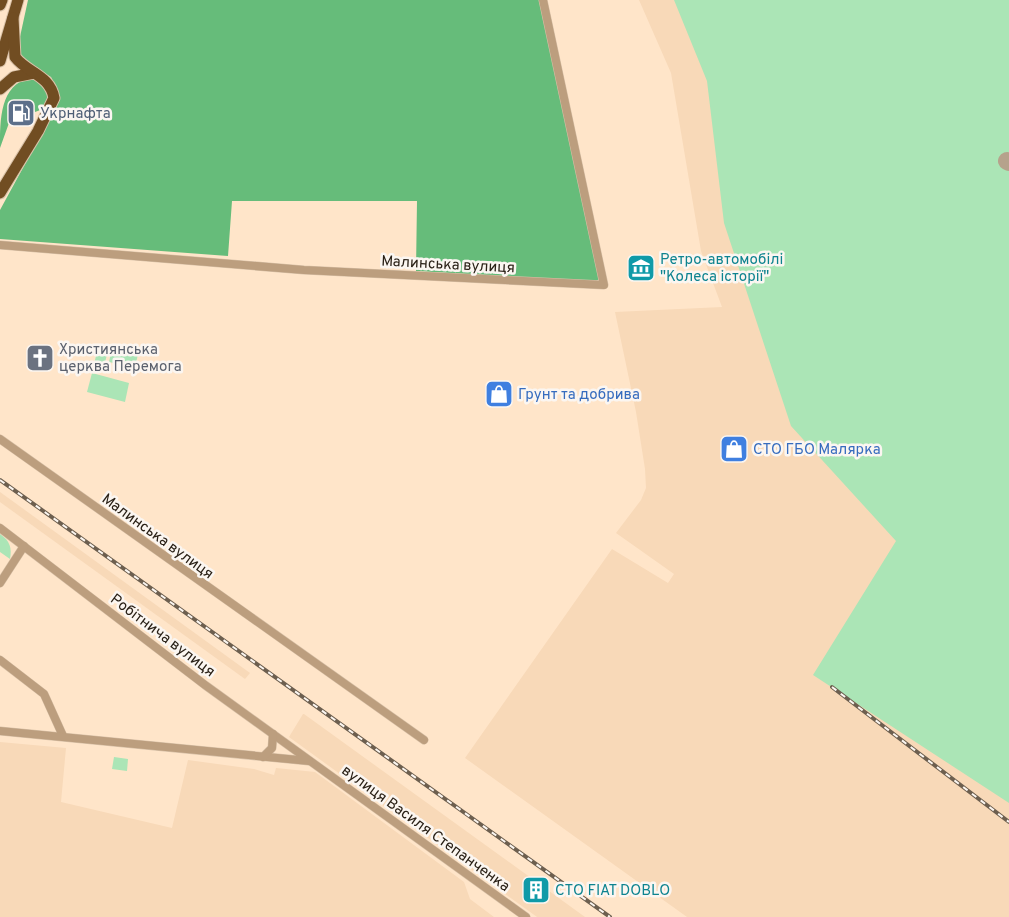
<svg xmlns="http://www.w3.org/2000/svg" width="1009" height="917" font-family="Overpass,sans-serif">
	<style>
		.built { fill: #f8d9b8 }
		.green { fill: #abe5b6 }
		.forest { fill: #66bc7a }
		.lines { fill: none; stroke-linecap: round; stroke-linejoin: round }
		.taxiway { stroke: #b6a28c; stroke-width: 18 }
		.minor-casing { stroke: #d9c2a9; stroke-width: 9 }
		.highway-casing { stroke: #d9c2a9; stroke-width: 13 }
		.minor { stroke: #bc9e7e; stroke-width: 8 }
		.highway { stroke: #714d22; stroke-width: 11 }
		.rail-casing { stroke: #6d5f4f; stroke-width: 4 }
		.rail { stroke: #fbf6f1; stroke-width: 2; stroke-dasharray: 5.5; stroke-linecap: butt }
		.labels { text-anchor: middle; stroke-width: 5; stroke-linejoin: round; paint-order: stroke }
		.service-label { font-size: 15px; fill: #4e5e75; stroke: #fbf6f1; text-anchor: start }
		.culture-label { font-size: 15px; fill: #0d838f; stroke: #fbf6f1; text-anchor: start }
		.street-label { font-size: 15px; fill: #2a2117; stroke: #fbf6f1 }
		.worship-label { font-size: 15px; fill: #5b616d; stroke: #fbf6f1; text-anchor: start }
		.shop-label { font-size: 15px; fill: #366cbe; stroke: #fbf6f1; text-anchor: start }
	</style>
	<rect width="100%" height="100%" fill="#ffe5c9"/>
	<g class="built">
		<polygon points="639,0 1009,0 1009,917 687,917 465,758 612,549 668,583 674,574 616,533 641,500 646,488 645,469 636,412 615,312 722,307 701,251 671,73"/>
		<polygon points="0,492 250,673 245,679 0,502"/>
		<polygon points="303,714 304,714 585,917 537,917 289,737"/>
		<polygon points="0,742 66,748 61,802 172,828 188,760 254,769 274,775 276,768 315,772 464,882 470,899 494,917 0,917"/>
	</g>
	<g class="green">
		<polygon points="674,0 1009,0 1009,803 813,675 896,541 791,426 724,223 707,81"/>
		<polygon points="99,344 109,347 103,370 93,368"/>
		<polygon points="112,348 138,354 135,368 109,362"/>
		<polygon points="92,373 129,383 125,402 87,392"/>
		<path d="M 0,534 C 10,541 12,548 10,559 L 0,552 Z"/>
		<polygon points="114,757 128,759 127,771 112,769"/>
	</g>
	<g class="forest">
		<polygon points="28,0 539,0 600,279 593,282 416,271 417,201 232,201 228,256 0,239 0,210 55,109 56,87 51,77 28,64 21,55 18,46"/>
		<path d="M 30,78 L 39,80 L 49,95 L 43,109 L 35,112 L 32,105 L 14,109 L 0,148 C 0,119 0,85 30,78 Z"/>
	</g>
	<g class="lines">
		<polyline class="taxiway" points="1007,161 1009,162"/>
		<defs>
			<g id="minor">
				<polyline points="0,245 304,270 604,285 543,0"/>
				<polyline points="0,439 424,740"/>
				<polyline points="0,528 205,685 526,917"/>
				<polyline points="0,583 24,546"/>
				<polyline points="0,660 44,694 63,736"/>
				<polyline points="0,731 309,761"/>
				<polyline points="263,757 272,748 273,734"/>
			</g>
			<g id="highway">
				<polyline points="0,5 2,0"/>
				<polyline points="0,61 18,0"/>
				<polyline points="0,89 14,77 34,73"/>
				<path d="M 0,193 L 38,131 L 54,98 C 50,75 27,73 15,57 L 13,18"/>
			</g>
		</defs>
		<use href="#minor" class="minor-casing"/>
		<use href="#highway" class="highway-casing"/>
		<use href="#minor" class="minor"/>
		<use href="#highway" class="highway"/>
		<defs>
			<g id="rail">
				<polyline points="0,480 610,917"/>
				<polyline points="832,687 1009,822"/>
			</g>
		</defs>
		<use href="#rail" class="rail-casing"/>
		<use href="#rail" class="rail"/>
	</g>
	<defs>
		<symbol id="fuel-square" viewBox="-11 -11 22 22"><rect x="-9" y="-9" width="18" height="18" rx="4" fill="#5c6f8a" stroke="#fbf6f1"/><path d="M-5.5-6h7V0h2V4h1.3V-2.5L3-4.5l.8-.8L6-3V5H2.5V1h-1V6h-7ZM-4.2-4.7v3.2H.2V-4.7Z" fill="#fff"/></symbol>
		<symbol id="museum-square" viewBox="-11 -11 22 22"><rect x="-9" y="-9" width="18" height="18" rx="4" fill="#0f9aa8" stroke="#fbf6f1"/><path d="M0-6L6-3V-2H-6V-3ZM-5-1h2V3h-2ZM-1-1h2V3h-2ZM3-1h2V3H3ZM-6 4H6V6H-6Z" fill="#fff"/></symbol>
		<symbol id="church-square" viewBox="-11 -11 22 22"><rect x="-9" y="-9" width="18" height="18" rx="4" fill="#6b7280" stroke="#fbf6f1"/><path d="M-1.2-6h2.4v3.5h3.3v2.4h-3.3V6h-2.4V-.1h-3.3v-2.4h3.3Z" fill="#fff"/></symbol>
		<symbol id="shop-square" viewBox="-11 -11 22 22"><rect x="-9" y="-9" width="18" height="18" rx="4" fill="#3f7fe0" stroke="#fbf6f1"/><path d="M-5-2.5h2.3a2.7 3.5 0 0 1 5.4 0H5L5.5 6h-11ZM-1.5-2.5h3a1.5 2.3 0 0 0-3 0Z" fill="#fff"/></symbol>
		<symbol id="building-square" viewBox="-11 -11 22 22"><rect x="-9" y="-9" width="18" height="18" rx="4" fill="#0f9aa8" stroke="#fbf6f1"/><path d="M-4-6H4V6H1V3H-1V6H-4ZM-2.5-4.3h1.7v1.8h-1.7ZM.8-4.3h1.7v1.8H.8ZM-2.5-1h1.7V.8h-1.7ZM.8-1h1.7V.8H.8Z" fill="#fff"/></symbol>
	</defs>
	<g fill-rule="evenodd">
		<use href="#fuel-square" x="5" y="97" width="32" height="32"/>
		<use href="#museum-square" x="625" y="252" width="32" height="32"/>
		<use href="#church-square" x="24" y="342" width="32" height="32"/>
		<use href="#shop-square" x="483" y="378" width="32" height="32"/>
		<use href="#shop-square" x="718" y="433" width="32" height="32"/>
		<use href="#building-square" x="520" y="874" width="32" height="32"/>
	</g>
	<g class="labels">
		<g class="service-label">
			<text x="40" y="118">Укрнафта</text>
		</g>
		<g class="culture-label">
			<text x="660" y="264">Ретро-автомобілі<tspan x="660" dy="17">"Колеса історії"</tspan></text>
			<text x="555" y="895">СТО FIAT DOBLO</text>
		</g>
		<g class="street-label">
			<text transform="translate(448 264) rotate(3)" y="5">Малинська вулиця</text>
			<text transform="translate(158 536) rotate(36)" y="5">Малинська вулиця</text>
			<text transform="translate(163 635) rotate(37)" y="5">Робітнича вулиця</text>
			<text transform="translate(426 828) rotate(36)" y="5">вулиця Василя Степанченка</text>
		</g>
		<g class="worship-label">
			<text x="59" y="354">Християнська<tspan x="59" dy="17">церква Перемога</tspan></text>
		</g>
		<g class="shop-label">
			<text x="518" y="399">Грунт та добрива</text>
			<text x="753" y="454">СТО ГБО Малярка</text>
		</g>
	</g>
</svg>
